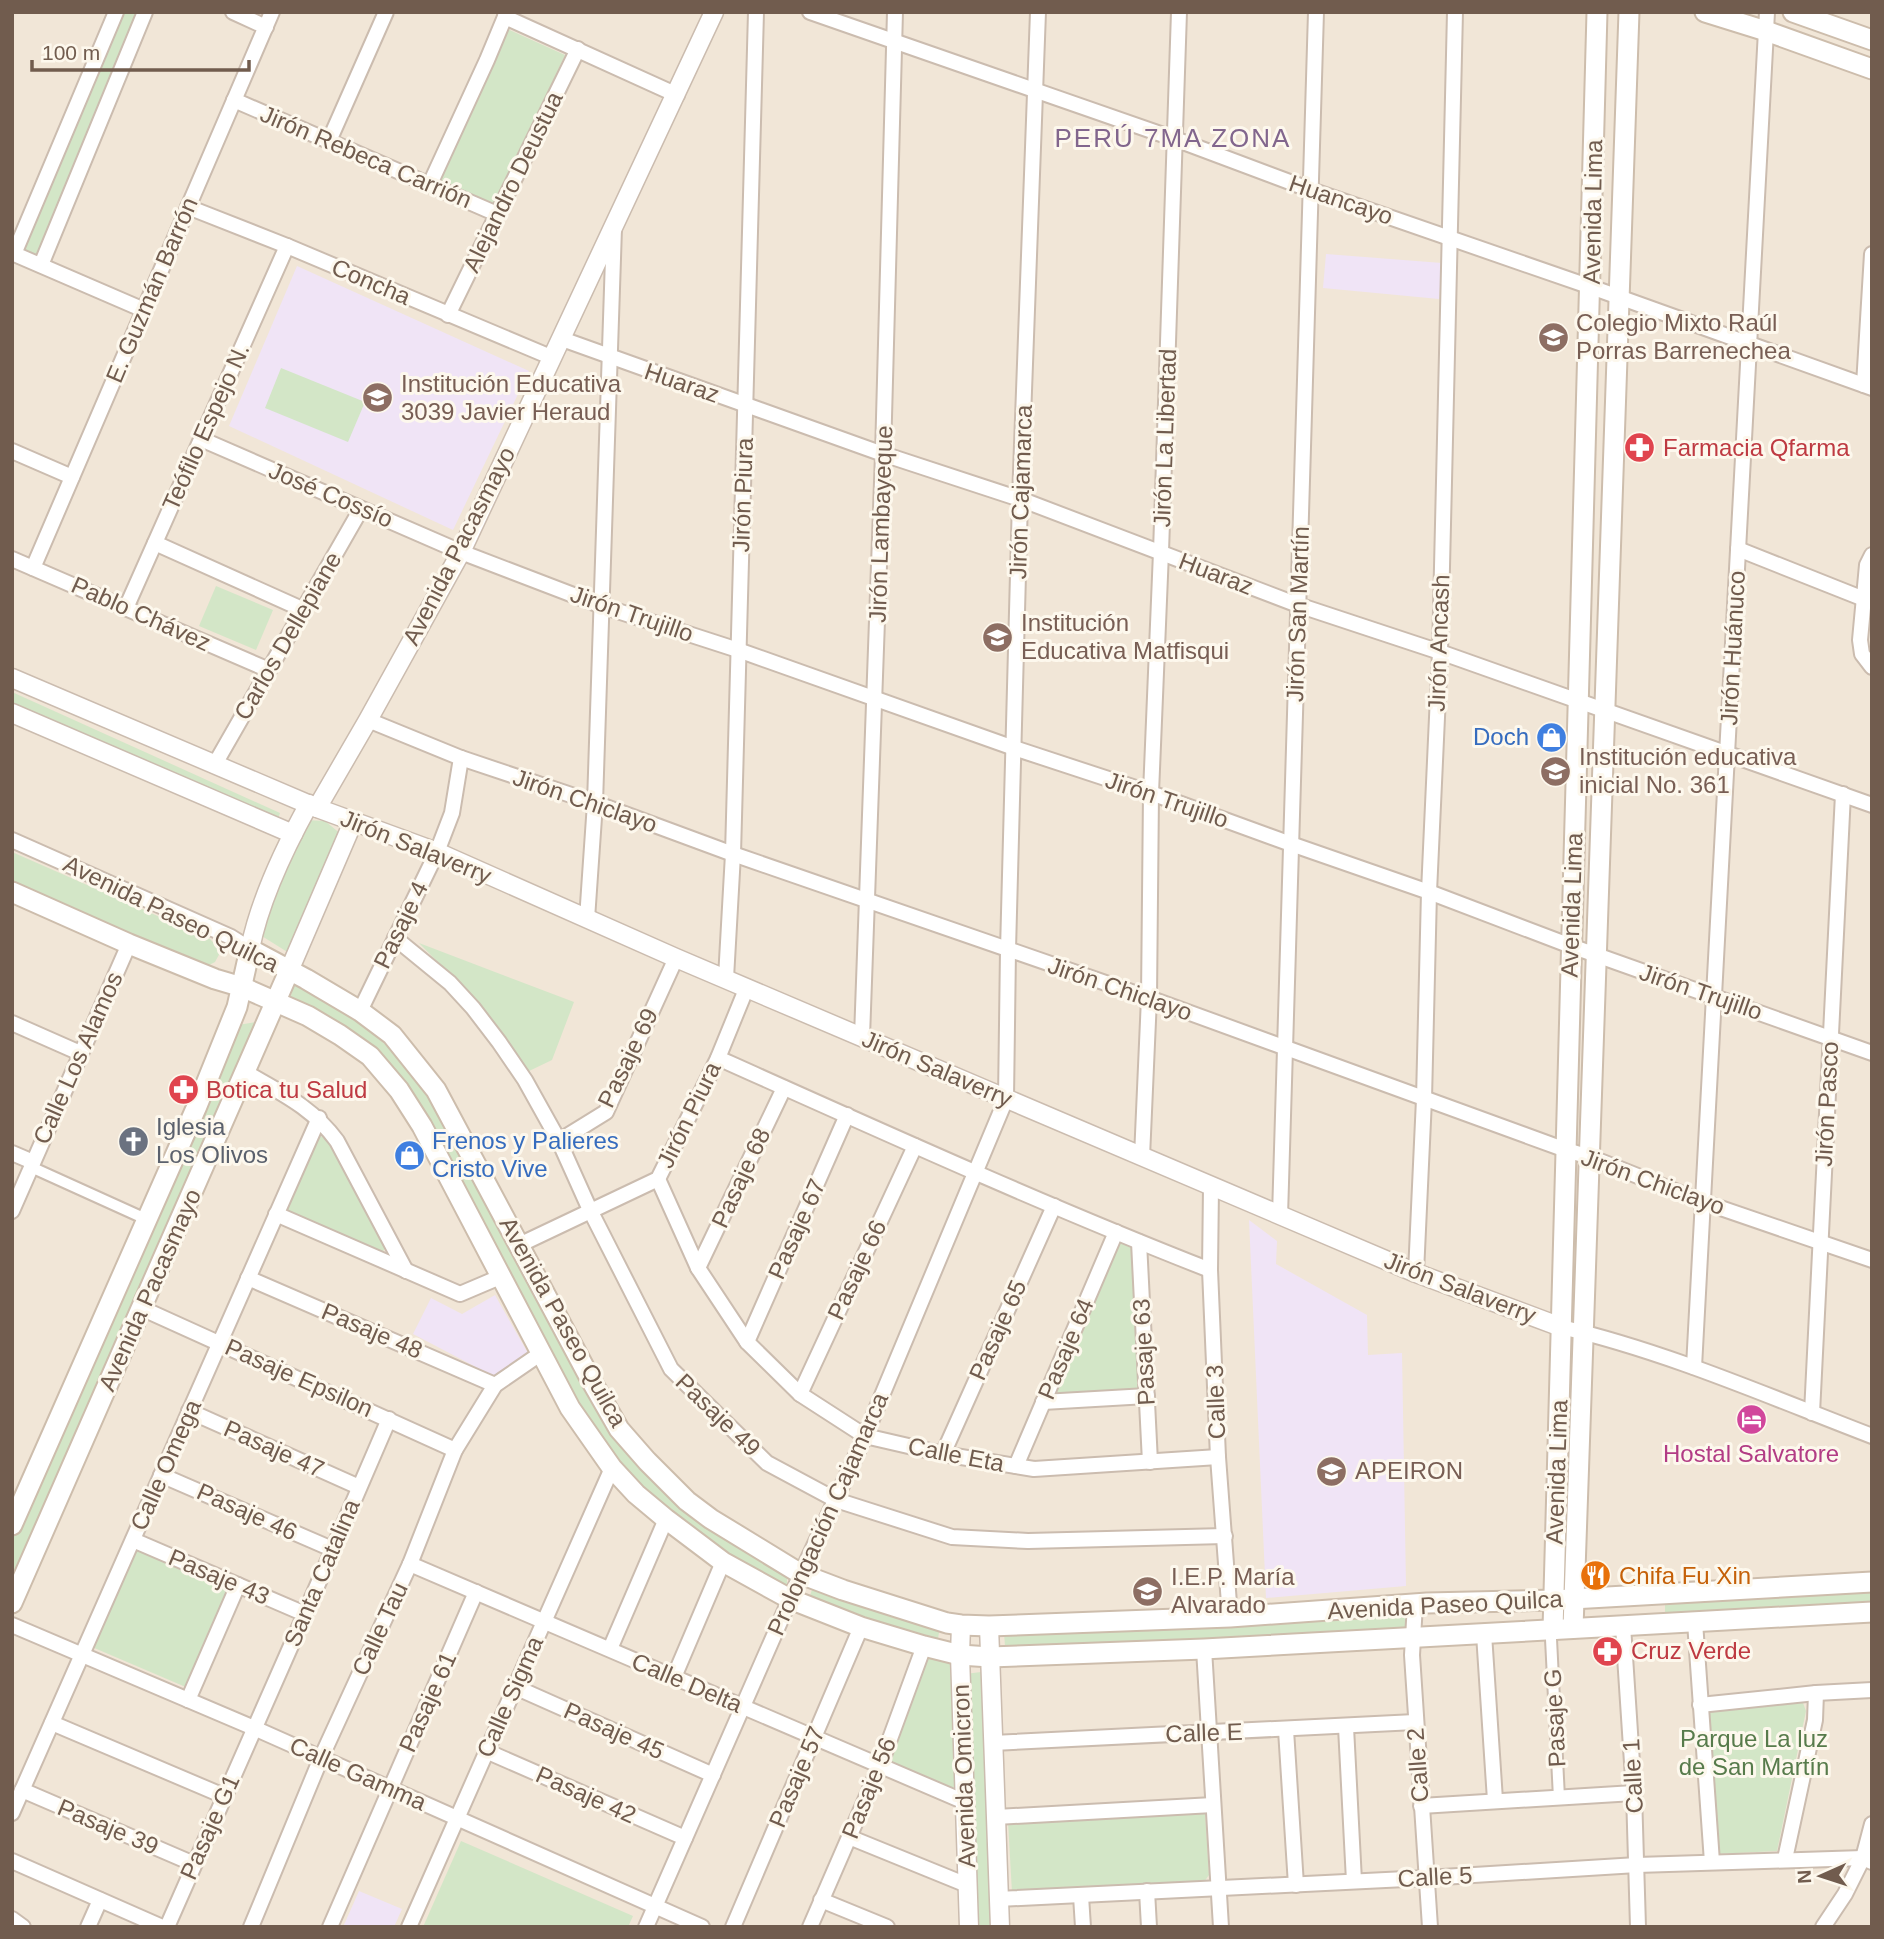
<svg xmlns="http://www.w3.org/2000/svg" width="1884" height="1939" font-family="Helvetica,sans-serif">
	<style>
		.residential { fill: #f1e6d7 }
		.education { fill: #f0e4f6 }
		.green { fill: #d3e6c7 }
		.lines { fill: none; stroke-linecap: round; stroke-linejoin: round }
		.pedestrian-casing { stroke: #cbbcaf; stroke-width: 14 }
		.minor-casing { stroke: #cbbcaf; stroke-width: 18 }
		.tertiary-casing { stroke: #cbbcaf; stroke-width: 21 }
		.secondary-casing { stroke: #cdbdac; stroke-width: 23 }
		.pedestrian { stroke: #fff; stroke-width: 10 }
		.minor { stroke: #fff; stroke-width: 14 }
		.tertiary { stroke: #fff; stroke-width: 18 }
		.secondary { stroke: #fff; stroke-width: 19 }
		.labels { text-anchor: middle; stroke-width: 6; stroke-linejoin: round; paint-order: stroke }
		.street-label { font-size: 24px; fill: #715c4e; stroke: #fdf8ed }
		.education-label { font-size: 24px; fill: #785e54; stroke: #fdf8ed; text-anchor: start }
		.health-label { font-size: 24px; fill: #be3a42; stroke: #fdf8ed; text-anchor: start }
		.shop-label { font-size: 24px; fill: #366cbe; stroke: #fdf8ed; text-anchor: end }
		.worship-label { font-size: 24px; fill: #5b616d; stroke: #fdf8ed; text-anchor: start }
		.hotel-label { font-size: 24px; fill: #b23c85; stroke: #fdf8ed }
		.food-label { font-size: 24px; fill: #c56008; stroke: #fdf8ed; text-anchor: start }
		.park-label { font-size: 24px; fill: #577b4b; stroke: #fdf8ed }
		.neighbourhood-label { font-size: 26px; letter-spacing: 2px; fill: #82668d; stroke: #fdf8ed }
	</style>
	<rect width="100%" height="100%" fill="#faf4e8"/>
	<rect class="residential" x="12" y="12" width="1860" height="1915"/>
	<g class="education">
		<polygon points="1326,254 1442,263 1439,299 1323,288"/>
		<polygon points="297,266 529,371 453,530 229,426"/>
		<polygon points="1249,1220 1277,1241 1276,1264 1367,1315 1368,1355 1402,1353 1406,1586 1266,1598"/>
		<polygon points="495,1295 529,1355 493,1376 413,1334 431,1298 462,1314"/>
		<polygon points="359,1891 402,1909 394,1927 343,1927"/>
	</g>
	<g class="green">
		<polygon points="121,12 139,12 38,260 21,251"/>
		<polygon points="503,27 565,55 493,209 436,183"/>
		<polygon points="281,368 365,402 348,442 265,408"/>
		<polygon points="216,586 273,610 256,650 199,626"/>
		<polygon points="12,692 280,813 277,822 12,704"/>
		<polygon points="305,820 325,821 342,835 289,953 257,933"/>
		<polygon points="12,852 210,939 221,951 215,962 205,967 12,882"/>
		<polygon points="419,943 574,1002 552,1060 527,1072 502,1032 476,1001"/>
		<polygon points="294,982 358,1021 402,1059 434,1099 612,1434 787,1575 787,1584 781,1588 717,1550 642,1493 578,1407 396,1075 290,1000"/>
		<polygon points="256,1022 12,1577 12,1541 238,1025"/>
		<polygon points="318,1136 325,1137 333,1144 386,1246 381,1255 285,1213"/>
		<polygon points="1119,1239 1132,1244 1139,1391 1050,1395"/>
		<polygon points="137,1545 234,1585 188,1688 92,1647"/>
		<polygon points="813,1587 940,1627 937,1644 808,1601"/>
		<polygon points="1872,1589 1872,1606 1665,1617 1665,1601"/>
		<polygon points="1409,1612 1406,1633 1005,1647 1004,1632"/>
		<polygon points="923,1654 953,1662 955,1787 943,1788 883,1762"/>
		<polygon points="981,1672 991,1927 977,1927 965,1674"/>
		<polygon points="1803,1703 1806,1711 1777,1851 1718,1854 1706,1708"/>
		<polygon points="1205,1811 1209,1875 1204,1882 1012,1893 1008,1821"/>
		<polygon points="461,1841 633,1916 628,1927 423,1927"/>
	</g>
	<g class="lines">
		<defs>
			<g id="pedestrian">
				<polyline points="31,1167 148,1220"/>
				<polyline points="1551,1639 1559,1798"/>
			</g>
			<g id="minor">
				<polyline points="233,12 266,27"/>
				<polyline points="810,12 1175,139 1311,190 1591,287 1872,388"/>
				<polyline points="505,17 677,95"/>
				<polyline points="234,100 497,214"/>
				<polyline points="329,141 386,12"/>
				<polyline points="430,184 487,60 507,12"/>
				<polyline points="188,207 287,246 553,358"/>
				<polyline points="12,253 144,310"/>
				<polyline points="14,254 116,12"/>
				<polyline points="41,265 145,12"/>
				<polyline points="448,315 578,49"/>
				<polyline points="562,339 883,454 1020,499 1298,605 1440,652 1872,805"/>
				<polyline points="1864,385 1872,254"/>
				<polyline points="201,439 461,552 602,606 738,650 1014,748 1151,793 1291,844 1429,892 1571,946 1872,1053"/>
				<polyline points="12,451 72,477"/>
				<polyline points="155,543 304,610"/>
				<polyline points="1738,549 1864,599"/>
				<polyline points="1872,555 1867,565 1860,640 1862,654 1872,667"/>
				<polyline points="12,559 269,670"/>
				<polyline points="33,568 272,12"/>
				<polyline points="126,608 287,246"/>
				<polyline points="368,720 461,758 595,803 733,854 1149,998 1566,1150 1590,1157 1703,1202 1872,1260"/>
				<polyline points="215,764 361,509"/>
				<polyline points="12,840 231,937 250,949"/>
				<polyline points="587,919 595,803 614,228"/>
				<polyline points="395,938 450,983 473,1008 499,1042 525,1080 559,1141 590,1210 671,1369 767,1463 836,1500 952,1537 1028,1541 1225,1536"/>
				<polyline points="726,978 733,854 756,12"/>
				<polyline points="360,1011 437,852 452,813 461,758"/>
				<polyline points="12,1023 80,1053"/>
				<polyline points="862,1037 883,454 895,12"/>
				<path d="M 718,1058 C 881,1131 1044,1205 1210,1270"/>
				<path d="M 245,1072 C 281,1093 312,1107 337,1141 L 406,1271"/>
				<polyline points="559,1141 606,1112 676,958"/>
				<polyline points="12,1153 33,1162"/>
				<polyline points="1142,1157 1149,998 1151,793 1161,552 1179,12"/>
				<polyline points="658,1179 698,1268 747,1342 800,1394 865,1436 943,1454 1034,1469 1218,1457"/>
				<polyline points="1211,1187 1210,1270 1218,1457 1230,1617"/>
				<polyline points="12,1211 129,944"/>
				<polyline points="276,1214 460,1294 500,1277"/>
				<polyline points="1280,1216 1316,12"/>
				<polyline points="1139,1242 1150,1462"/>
				<polyline points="519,1245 658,1179 718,1058 747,987"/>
				<polyline points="698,1268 784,1088"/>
				<polyline points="1416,1273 1424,1099 1429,892 1440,652 1455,12"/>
				<polyline points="248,1278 495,1385"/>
				<polyline points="141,1308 455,1450"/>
				<path d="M 1561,1327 C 1668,1352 1770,1397 1872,1436"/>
				<polyline points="747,1342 847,1115"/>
				<polyline points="1694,1367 1767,12"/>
				<polyline points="800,1394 915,1146"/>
				<polyline points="1043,1402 1147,1396"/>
				<polyline points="189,1411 359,1487"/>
				<polyline points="1812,1413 1843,794"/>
				<polyline points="943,1454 1054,1206"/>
				<polyline points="1016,1466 1116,1232"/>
				<polyline points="161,1475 332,1549"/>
				<polyline points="133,1540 305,1614"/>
				<polyline points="410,1564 965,1802"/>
				<polyline points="1415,1604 1412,1655 1430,1927"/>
				<polyline points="1695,1622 1712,1862"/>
				<polyline points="12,1625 254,1728 702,1927"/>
				<polyline points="1623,1626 1634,1793 1638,1927"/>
				<polyline points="1484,1634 1495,1800"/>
				<polyline points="610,1649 666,1519"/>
				<polyline points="1204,1649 1221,1927"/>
				<polyline points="674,1677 723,1562"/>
				<polyline points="515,1687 713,1775"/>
				<polyline points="188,1700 238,1585"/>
				<polyline points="1700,1705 1816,1693 1872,1690"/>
				<polyline points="52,1723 224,1796"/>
				<polyline points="1346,1727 1354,1881"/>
				<polyline points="1286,1730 1296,1885"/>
				<polyline points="993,1743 1415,1722"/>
				<polyline points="486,1751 685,1838"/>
				<polyline points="22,1790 194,1864"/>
				<polyline points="1421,1806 1634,1793"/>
				<polyline points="12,1813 319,1118"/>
				<polyline points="996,1817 1213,1805"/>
				<polyline points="849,1837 967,1885"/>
				<polyline points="1785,1859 1815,1720 1816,1693"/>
				<polyline points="12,1861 162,1927"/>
				<polyline points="1147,1891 1149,1927"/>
				<polyline points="1081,1896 1083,1927"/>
				<polyline points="998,1899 1426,1878 1637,1865 1863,1858 1872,1862"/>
				<polyline points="821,1900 887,1927"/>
				<polyline points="12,1919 23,1927"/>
				<polyline points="88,1927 100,1900"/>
				<polyline points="167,1927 305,1614 389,1419"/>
				<polyline points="251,1927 321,1758 410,1564 455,1450 495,1385 540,1354"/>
				<polyline points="330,1927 476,1592"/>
				<polyline points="409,1927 612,1468"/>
				<polyline points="646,1927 801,1574 865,1436 1006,1099 1008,950 1020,499 1038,12"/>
				<polyline points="733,1927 861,1627"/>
				<polyline points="810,1927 880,1766 924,1646"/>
				<polyline points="1823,1927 1845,1894 1863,1858 1872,1824"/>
			</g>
			<g id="tertiary">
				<polyline points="12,678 317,808 437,852 676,958 1416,1273 1561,1327"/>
				<polyline points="12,713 293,834"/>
				<polyline points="317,808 368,720 461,552 714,12"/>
				<path d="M 250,949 C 260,899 284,849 309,804"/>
				<polyline points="289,971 353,822"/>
				<polyline points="961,1625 960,1655 969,1927"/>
				<polyline points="989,1626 1000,1927"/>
			</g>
			<g id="secondary">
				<polyline points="1705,12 1766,31 1872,69"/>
				<polyline points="1793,12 1872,40"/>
				<polyline points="12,892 129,944 215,979 242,987 308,1016 340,1035 370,1056 399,1090 422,1126 570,1408 612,1468 636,1494 666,1519 723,1562 790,1599 861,1627 924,1646 960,1655 990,1657 1204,1649 1872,1612"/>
				<polyline points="12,1525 197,1106 237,1007 250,949 306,979 360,1011 392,1035 436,1090 592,1382 619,1429 647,1461 687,1501 711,1519 801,1574 843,1590 947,1623 961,1625 989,1626 1230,1617 1427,1603 1554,1600 1872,1582"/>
				<polyline points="12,1603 289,971"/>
				<polyline points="1573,1628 1629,12"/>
				<polyline points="1553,1630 1597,12"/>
			</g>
		</defs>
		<use href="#pedestrian" class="pedestrian-casing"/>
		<use href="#minor" class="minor-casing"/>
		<use href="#tertiary" class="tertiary-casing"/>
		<use href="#secondary" class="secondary-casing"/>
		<use href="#pedestrian" class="pedestrian"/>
		<use href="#minor" class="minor"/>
		<use href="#tertiary" class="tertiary"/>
		<use href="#secondary" class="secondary"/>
	</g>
	<defs>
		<symbol id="school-disc" viewBox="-11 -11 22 22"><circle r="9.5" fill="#8d6e63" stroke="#fdf8ed"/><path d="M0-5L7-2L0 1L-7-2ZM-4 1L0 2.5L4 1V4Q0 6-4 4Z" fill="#fff"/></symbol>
		<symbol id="pharmacy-disc" viewBox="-11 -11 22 22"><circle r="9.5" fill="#e0444e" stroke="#fdf8ed"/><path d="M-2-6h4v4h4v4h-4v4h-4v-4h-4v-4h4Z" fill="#fff"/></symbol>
		<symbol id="shop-disc" viewBox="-11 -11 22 22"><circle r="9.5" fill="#3f7fe0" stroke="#fdf8ed"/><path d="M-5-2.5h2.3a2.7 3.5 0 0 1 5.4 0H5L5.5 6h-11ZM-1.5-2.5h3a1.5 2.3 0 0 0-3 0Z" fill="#fff"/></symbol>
		<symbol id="church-disc" viewBox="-11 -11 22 22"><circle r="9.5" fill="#6b7280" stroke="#fdf8ed"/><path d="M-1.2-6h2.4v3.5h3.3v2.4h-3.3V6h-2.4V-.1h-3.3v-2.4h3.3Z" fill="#fff"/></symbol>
		<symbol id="hotel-disc" viewBox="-11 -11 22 22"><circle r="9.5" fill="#d1479c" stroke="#fdf8ed"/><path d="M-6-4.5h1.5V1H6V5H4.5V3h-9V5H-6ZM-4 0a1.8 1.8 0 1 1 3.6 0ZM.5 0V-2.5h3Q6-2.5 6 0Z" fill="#fff"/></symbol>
		<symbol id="university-disc" viewBox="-11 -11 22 22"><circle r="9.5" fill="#8d6e63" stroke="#fdf8ed"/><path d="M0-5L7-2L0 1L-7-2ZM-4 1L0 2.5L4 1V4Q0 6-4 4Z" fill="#fff"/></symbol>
		<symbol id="restaurant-disc" viewBox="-11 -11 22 22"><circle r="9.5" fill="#e8710a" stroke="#fdf8ed"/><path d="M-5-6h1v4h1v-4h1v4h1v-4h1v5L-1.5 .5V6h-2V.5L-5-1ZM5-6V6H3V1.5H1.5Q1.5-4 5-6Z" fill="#fff"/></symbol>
	</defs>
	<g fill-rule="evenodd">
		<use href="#school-disc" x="1536" y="320" width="35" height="35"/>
		<use href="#school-disc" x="360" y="380" width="35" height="35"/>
		<use href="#pharmacy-disc" x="1622" y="430" width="35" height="35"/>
		<use href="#school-disc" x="980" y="620" width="35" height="35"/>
		<use href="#shop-disc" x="1534" y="720" width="35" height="35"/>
		<use href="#school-disc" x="1538" y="754" width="35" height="35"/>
		<use href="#pharmacy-disc" x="166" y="1072" width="35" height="35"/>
		<use href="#church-disc" x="116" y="1124" width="35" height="35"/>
		<use href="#shop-disc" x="392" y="1138" width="35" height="35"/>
		<use href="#hotel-disc" x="1734" y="1402" width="35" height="35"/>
		<use href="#university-disc" x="1314" y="1454" width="35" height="35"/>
		<use href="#restaurant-disc" x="1578" y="1558" width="35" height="35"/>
		<use href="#school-disc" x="1130" y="1574" width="35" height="35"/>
		<use href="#pharmacy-disc" x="1590" y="1634" width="35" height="35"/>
	</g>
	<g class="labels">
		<g class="street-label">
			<text transform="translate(366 157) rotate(23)" y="8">Jirón Rebeca Carrión</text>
			<text transform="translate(513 182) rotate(-64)" y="8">Alejandro Deustua</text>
			<text transform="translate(1341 200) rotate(19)" y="8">Huancayo</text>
			<text transform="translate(1593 212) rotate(-89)" y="8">Avenida Lima</text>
			<text transform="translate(371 282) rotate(23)" y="8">Concha</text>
			<text transform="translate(152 290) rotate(-67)" y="8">E. Guzmán Barrón</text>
			<text transform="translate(682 383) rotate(19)" y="8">Huaraz</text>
			<text transform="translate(206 427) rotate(-66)" y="8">Teófilo Espejo N.</text>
			<text transform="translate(1165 438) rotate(-88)" y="8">Jirón La Libertad</text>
			<text transform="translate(1021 492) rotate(-88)" y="8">Jirón Cajamarca</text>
			<text transform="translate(331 495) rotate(23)" y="8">José Cossío</text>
			<text transform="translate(743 495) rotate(-88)" y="8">Jirón Piura</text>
			<text transform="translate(881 524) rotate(-88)" y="8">Jirón Lambayeque</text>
			<text transform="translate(459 546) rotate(-63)" y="8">Avenida Pacasmayo</text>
			<text transform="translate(1216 574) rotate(21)" y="8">Huaraz</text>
			<text transform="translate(141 614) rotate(24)" y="8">Pablo Chávez</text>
			<text transform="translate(632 614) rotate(19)" y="8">Jirón Trujillo</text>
			<text transform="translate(1298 614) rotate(-88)" y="8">Jirón San Martín</text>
			<text transform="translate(288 636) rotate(-60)" y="8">Carlos Dellepiane</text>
			<text transform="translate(1439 643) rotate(-88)" y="8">Jirón Ancash</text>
			<text transform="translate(1733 648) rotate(-87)" y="8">Jirón Huánuco</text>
			<text transform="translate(1167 800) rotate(19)" y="8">Jirón Trujillo</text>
			<text transform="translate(585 801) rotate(19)" y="8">Jirón Chiclayo</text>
			<text transform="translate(416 847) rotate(22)" y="8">Jirón Salaverry</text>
			<text transform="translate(1572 905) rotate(-88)" y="8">Avenida Lima</text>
			<text transform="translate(171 914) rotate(26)" y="8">Avenida Paseo Quilca</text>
			<text transform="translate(401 925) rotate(-64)" y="8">Pasaje 4</text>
			<text transform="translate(1120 989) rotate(19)" y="8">Jirón Chiclayo</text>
			<text transform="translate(1701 992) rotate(19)" y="8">Jirón Trujillo</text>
			<text transform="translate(78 1058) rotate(-66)" y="8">Calle Los Alamos</text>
			<text transform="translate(628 1058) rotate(-64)" y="8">Pasaje 69</text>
			<text transform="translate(937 1069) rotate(23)" y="8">Jirón Salaverry</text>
			<text transform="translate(1827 1104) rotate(-87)" y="8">Jirón Pasco</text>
			<text transform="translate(689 1115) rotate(-64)" y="8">Jirón Piura</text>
			<text transform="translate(741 1178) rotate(-65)" y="8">Pasaje 68</text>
			<text transform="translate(1653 1182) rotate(20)" y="8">Jirón Chiclayo</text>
			<text transform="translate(797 1229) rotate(-66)" y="8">Pasaje 67</text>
			<text transform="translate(857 1270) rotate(-65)" y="8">Pasaje 66</text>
			<text transform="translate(1460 1288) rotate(21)" y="8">Jirón Salaverry</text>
			<text transform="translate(150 1290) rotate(-66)" y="8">Avenida Pacasmayo</text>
			<text transform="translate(563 1322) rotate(61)" y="8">Avenida Paseo Quilca</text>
			<text transform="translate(998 1330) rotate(-66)" y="8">Pasaje 65</text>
			<text transform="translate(372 1331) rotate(23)" y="8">Pasaje 48</text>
			<text transform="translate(1066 1349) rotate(-67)" y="8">Pasaje 64</text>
			<text transform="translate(1144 1352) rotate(-93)" y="8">Pasaje 63</text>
			<text transform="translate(299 1378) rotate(24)" y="8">Pasaje Epsilon</text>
			<text transform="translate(1216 1402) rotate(-92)" y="8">Calle 3</text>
			<text transform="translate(718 1415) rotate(44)" y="8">Pasaje 49</text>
			<text transform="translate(274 1449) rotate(24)" y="8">Pasaje 47</text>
			<text transform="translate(956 1455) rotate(11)" y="8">Calle Eta</text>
			<text transform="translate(166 1465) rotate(-66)" y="8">Calle Omega</text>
			<text transform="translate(1557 1472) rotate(-88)" y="8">Avenida Lima</text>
			<text transform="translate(247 1512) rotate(24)" y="8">Pasaje 46</text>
			<text transform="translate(828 1514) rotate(-66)" y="8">Prolongación Cajamarca</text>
			<text transform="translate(322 1573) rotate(-67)" y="8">Santa Catalina</text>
			<text transform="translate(219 1577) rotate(23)" y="8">Pasaje 43</text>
			<text transform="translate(1445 1605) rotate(-3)" y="8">Avenida Paseo Quilca</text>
			<text transform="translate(380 1629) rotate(-65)" y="8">Calle Tau</text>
			<text transform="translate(687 1683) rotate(23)" y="8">Calle Delta</text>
			<text transform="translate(510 1697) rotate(-66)" y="8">Calle Sigma</text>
			<text transform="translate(428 1702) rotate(-66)" y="8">Pasaje 61</text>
			<text transform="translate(1555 1718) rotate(-93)" y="8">Pasaje G</text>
			<text transform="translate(614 1731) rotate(24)" y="8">Pasaje 45</text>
			<text transform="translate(1204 1733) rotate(-2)" y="8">Calle E</text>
			<text transform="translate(1418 1765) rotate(-94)" y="8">Calle 2</text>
			<text transform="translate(358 1774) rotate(24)" y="8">Calle Gamma</text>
			<text transform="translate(964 1776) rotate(-92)" y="8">Avenida Omicron</text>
			<text transform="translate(1633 1776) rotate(-93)" y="8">Calle 1</text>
			<text transform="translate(797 1777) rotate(-67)" y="8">Pasaje 57</text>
			<text transform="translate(869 1788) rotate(-68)" y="8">Pasaje 56</text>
			<text transform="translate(586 1795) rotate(24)" y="8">Pasaje 42</text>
			<text transform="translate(108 1827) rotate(23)" y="8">Pasaje 39</text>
			<text transform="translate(210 1827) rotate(-66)" y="8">Pasaje G1</text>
			<text transform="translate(1435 1877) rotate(-3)" y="8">Calle 5</text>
		</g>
		<g class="education-label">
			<text x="1576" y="331">Colegio Mixto Raúl<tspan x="1576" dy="28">Porras Barrenechea</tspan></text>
			<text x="401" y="392">Institución Educativa<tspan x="401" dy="28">3039 Javier Heraud</tspan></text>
			<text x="1021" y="631">Institución<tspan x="1021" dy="28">Educativa Matfisqui</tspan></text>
			<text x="1579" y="765">Institución educativa<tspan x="1579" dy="28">inicial No. 361</tspan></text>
			<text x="1355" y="1479">APEIRON</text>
			<text x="1171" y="1585">I.E.P. María<tspan x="1171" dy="28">Alvarado</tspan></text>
		</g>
		<g class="health-label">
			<text x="1663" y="456">Farmacia Qfarma</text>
			<text x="206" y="1098">Botica tu Salud</text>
			<text x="1631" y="1659">Cruz Verde</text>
		</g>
		<g class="shop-label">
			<text x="1529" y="745">Doch</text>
			<text x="432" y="1149" text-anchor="start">Frenos y Palieres<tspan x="432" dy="28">Cristo Vive</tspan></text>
		</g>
		<g class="worship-label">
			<text x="156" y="1135">Iglesia<tspan x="156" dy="28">Los Olivos</tspan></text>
		</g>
		<g class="hotel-label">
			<text x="1751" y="1462">Hostal Salvatore</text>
		</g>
		<g class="food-label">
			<text x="1619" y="1584">Chifa Fu Xin</text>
		</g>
		<g class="park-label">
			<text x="1754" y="1747">Parque La luz<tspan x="1754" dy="28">de San Martín</tspan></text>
		</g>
		<g class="neighbourhood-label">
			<text x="1173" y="147">PERÚ 7MA ZONA</text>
		</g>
	</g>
	<rect width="1884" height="1939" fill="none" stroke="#715c4e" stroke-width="28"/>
	<g transform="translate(1821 1876) rotate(267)" stroke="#fdf8ed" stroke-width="5" paint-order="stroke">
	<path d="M0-5L12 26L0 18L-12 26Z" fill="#715c4e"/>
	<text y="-10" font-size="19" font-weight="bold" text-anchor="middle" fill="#715c4e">N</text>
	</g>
	<path d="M32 60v10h217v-10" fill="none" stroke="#715c4e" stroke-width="3.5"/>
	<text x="42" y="60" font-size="21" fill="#715c4e" stroke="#fdf8ed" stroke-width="5" paint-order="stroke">100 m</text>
</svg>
